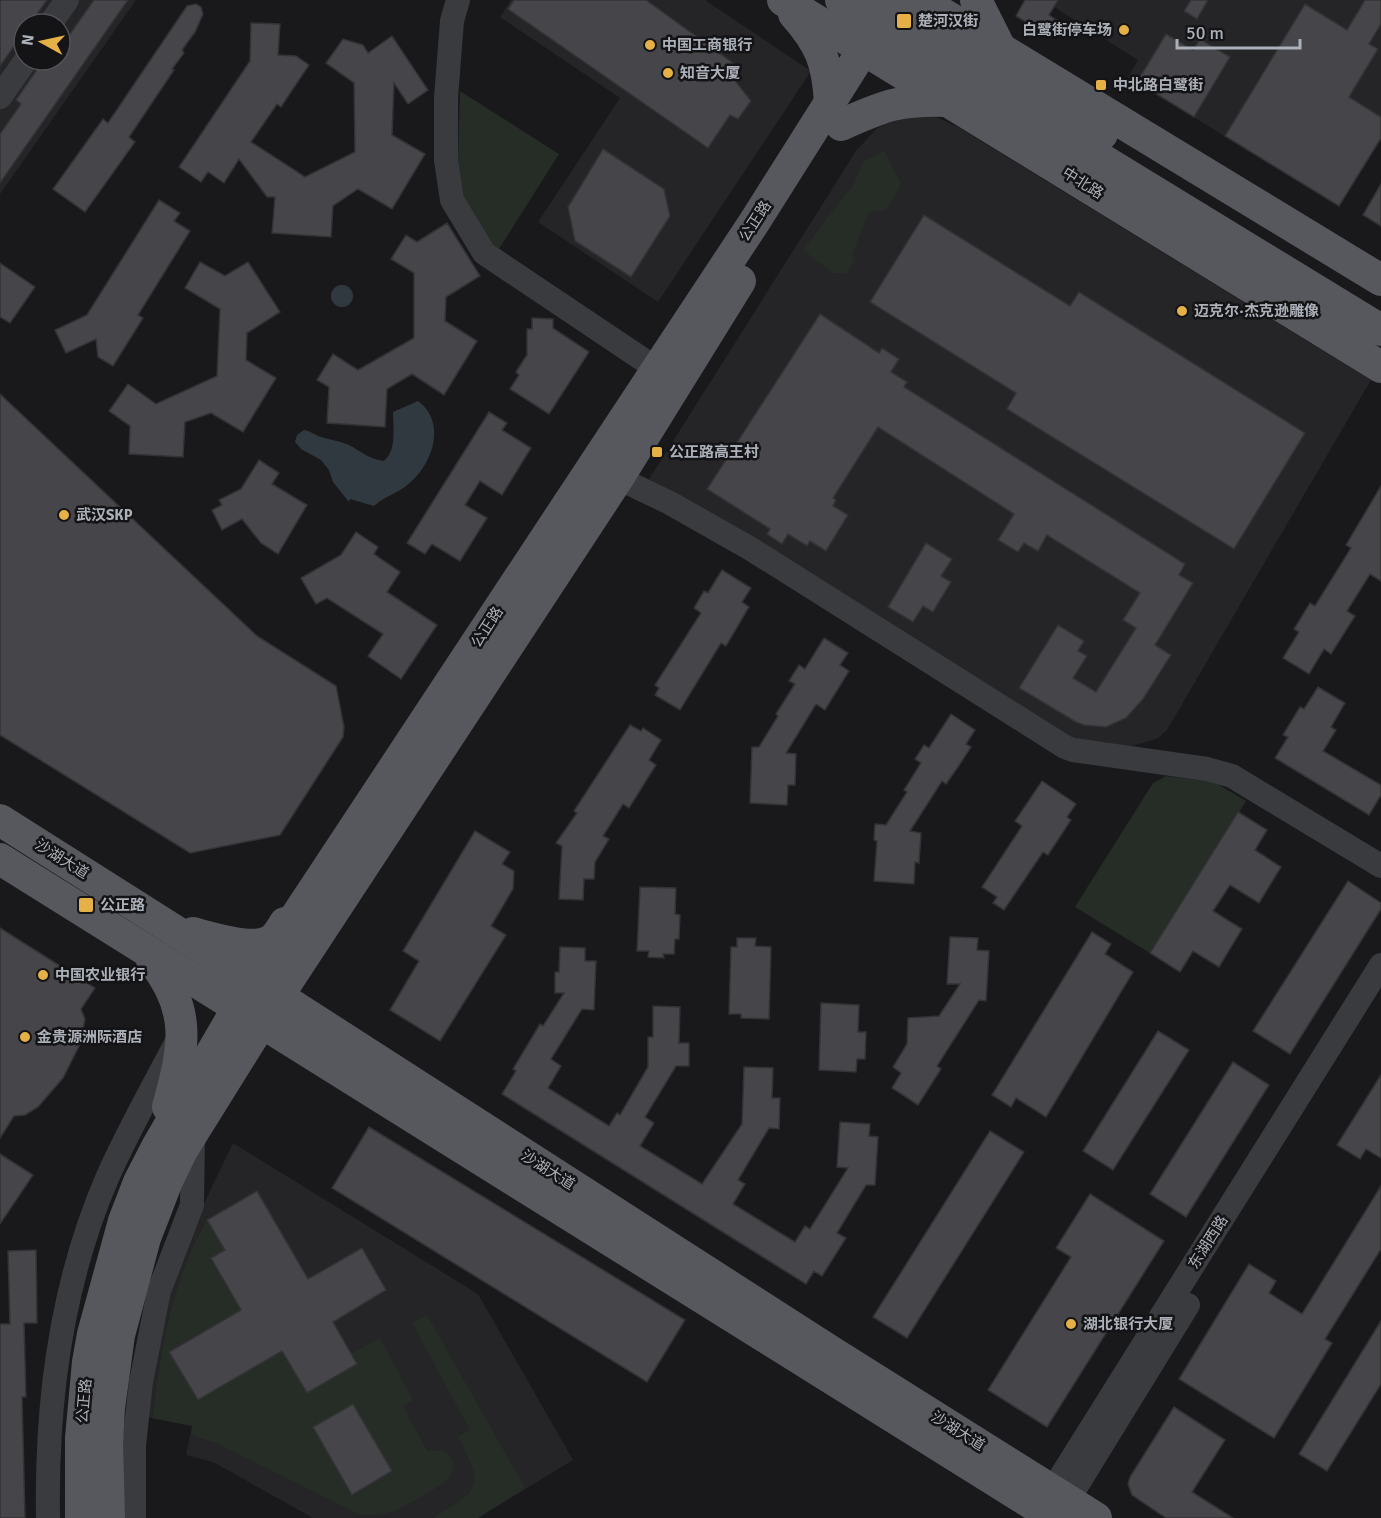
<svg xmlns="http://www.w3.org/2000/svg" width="1381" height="1518" font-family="Signika,'Noto Sans SC',sans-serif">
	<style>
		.built { fill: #252527; fill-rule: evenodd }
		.green { fill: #252d26 }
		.water { fill: #313940 }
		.building { fill: #46464a; stroke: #333336; stroke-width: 1.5 }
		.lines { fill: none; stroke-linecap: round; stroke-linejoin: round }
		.minor { stroke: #3a3b3f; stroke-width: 24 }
		.major { stroke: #56585e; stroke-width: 32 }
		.major-bridge { stroke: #56585e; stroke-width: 32 }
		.poi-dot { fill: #e5b146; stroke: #141416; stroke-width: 2 }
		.labels { text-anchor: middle; stroke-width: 5; stroke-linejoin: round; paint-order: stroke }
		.poi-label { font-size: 15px; font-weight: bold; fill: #acb0b9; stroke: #141416; text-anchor: start }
		.street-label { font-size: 15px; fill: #acb0b9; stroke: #141416 }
	</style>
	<rect width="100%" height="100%" fill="#19191b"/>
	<g class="built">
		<path d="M 0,0 L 136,0 L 0,194 ZM 24,24 L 60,24 L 60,60 L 24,60 Z"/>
		<polygon points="511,0 705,0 811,71 658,302 538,222 620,98 500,17"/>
		<polygon points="1043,0 1381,0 1381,138 1339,206 1128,77 1138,60"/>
		<polygon points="907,116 934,116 958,127 1371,380 1174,718 1166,731 1158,738 1150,741 1131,746 1092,744 1074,740 646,484 856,151 876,129 887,122"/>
		<polygon points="233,1143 478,1294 573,1460 478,1518 313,1518 213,1462 186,1455 192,1426 146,1417 159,1325 198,1216"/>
	</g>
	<g class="green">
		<polygon points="460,91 559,154 499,249 492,244 463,199 458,159"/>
		<polygon points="884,151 901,184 886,210 869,212 852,255 855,260 847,273 833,273 803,250 854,184 863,162"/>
		<polygon points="1166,776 1214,782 1246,801 1150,953 1075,907 1153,783"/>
		<path d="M 207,1220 L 225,1250 L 211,1258 L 241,1310 L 170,1352 L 198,1400 L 282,1351 L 357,1364 L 351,1354 L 380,1338 L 413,1400 L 403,1406 L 427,1451 L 444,1451 C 455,1457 456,1470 448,1479 C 440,1487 405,1506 394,1511 C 384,1515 372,1516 361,1515 L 216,1443 L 191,1435 L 192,1426 L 153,1418 C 160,1351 172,1280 207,1220 Z"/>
		<path d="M 427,1315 L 525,1488 L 478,1518 L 433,1518 C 480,1490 485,1487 458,1437 L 470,1430 L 412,1323 Z"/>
	</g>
	<g class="water">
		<circle cx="342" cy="296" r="11"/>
		<path d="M 418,401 C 448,423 432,467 406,486 C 396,494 385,496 374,506 L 350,499 L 349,502 L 333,482 L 329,470 L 321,460 L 301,449 L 295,442 L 297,435 L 304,430 C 311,431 315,435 321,437 C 331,440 340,441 349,445 C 362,452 369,459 384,461 C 397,450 393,429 393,412 Z"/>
	</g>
	<g class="building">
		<polygon points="0,0 47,0 30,24 24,24 24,32 0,66"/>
		<polygon points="94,0 128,0 0,183 0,134 21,104 16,100 40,65 45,69 52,60 60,60 60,48"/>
		<polygon points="514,0 646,0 740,68 733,78 751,101 738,119 730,115 708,148 508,9"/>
		<polygon points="1025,0 1058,0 1049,15 1058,21 1049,36 1016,16"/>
		<polygon points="1191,0 1208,0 1197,19 1184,11"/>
		<polygon points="1365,0 1381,0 1381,24 1369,44 1378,49 1349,97 1381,117 1381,138 1339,206 1225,136 1305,4 1347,30"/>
		<polygon points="196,4 201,7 203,14 195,32 182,50 184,53 172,69 174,70 129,137 135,142 85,212 53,189 103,119 108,123 187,6"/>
		<polygon points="251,23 280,24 278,55 296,56 309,65 281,107 277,104 251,142 305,177 355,152 354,83 326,63 343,39 363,45 368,53 392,36 428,90 408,104 394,83 392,135 425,154 392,209 358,189 333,206 331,237 272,233 275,197 267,197 239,159 224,183 208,172 201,182 179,167 250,61"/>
		<polygon points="1166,34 1193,50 1200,39 1230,57 1194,117 1137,82"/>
		<polygon points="603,149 664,189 670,216 631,277 575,241 568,207"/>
		<polygon points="1381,184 1381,226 1363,215"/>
		<polygon points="159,200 180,213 174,221 190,231 138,315 143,318 113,366 98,357 96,339 66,353 55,330 87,315"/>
		<polygon points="924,215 1070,306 1079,292 1305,433 1234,549 1007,409 1016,393 870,302"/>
		<polygon points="447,223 480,276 446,297 445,321 477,341 444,395 412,374 387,389 385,427 327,423 329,387 317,380 333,354 358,370 414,338 414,273 391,259 406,235 417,242"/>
		<polygon points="200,262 225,276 248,262 280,312 247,333 246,360 276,378 243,432 211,413 185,422 183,457 129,454 130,426 109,411 128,384 156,404 217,376 220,309 185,288"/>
		<polygon points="0,263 35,287 10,323 0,317"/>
		<polygon points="820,314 879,353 882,348 899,359 891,372 907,382 904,387 1185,564 1179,575 1193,583 1155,645 1171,655 1143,699 1126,718 1106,727 1084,725 1076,722 1019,688 1058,625 1084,641 1078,651 1087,656 1073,678 1096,692 1136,628 1123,620 1140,593 1047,535 1038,551 1024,543 1018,552 998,540 1014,514 878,427 833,498 836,500 833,506 848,515 826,551 810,541 807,546 788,534 782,544 767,534 770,529 707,489"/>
		<polygon points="532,318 553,319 553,328 589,352 549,414 510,389 519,375 516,372 527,355 527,329 532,329"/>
		<polygon points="0,394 257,636 336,686 344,727 343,737 280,835 190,853 0,735"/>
		<polygon points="489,412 507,423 502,430 531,448 502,495 480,481 465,505 487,518 460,561 432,544 425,554 407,543"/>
		<polygon points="259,460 279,473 272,484 307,505 278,554 261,543 242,519 222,530 212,510 222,505 219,500 241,489"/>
		<polygon points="1381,486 1381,581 1370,574 1347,611 1355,616 1331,654 1324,649 1309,674 1283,658 1299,632 1294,629 1310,603 1315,606 1351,548 1346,545"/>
		<polygon points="356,532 378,547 374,554 400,572 387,592 437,625 401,679 368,656 383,634 327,598 316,604 301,578 341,555"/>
		<polygon points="926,543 952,559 941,576 951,582 933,612 923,606 913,622 888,607"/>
		<polygon points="722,570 751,588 742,602 749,607 726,646 721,643 680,710 655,695 659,688 655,685 701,613 694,608 704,591 708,593"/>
		<polygon points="824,638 848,653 840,665 849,671 825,710 816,704 786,753 796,754 795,785 788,785 787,805 750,803 752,747 759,747 778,716 776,714 795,684 789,681 799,665 805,669"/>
		<polygon points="1318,687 1345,703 1331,727 1336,730 1323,751 1381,785 1381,795 1369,815 1275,758 1288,737 1283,735 1300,707 1304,709"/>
		<polygon points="951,714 975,730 966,744 971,747 958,767 946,784 942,781 910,831 921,833 919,863 915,862 914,884 874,881 877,841 874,840 875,824 886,825 907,792 904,790 921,763 915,759 924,745 929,748"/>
		<polygon points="630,725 641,731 643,728 661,740 649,760 656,765 629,808 623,804 603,836 609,839 595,862 594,879 584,879 583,900 559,899 562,846 556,843 577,813 574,811"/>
		<polygon points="1042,781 1076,804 1067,817 1071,820 1048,855 1043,852 1004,910 993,903 997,897 982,887 1022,826 1015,821"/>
		<polygon points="1238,812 1267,830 1255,850 1281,867 1259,903 1230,885 1213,911 1242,929 1219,967 1193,951 1180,972 1150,953"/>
		<polygon points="475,831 510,852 502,864 514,871 513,889 491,926 506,935 440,1041 390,1010 419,961 403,951"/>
		<polygon points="1348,881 1381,903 1381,909 1290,1054 1253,1031"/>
		<polygon points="640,887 676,888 675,914 680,915 679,939 675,939 674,954 663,954 664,958 648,957 649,951 637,951"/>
		<polygon points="0,928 95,988 81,1009 85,1019 80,1044 63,1078 38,1107 25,1115 14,1116 0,1138"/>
		<polygon points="1092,932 1111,944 1105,954 1133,972 1046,1117 1016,1098 1011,1107 992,1095"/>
		<polygon points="950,937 978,938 977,950 989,951 986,1001 979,1000 937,1066 941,1069 918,1105 892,1088 901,1073 893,1067 907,1044 908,1018 939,1016 960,984 947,984"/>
		<polygon points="737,938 756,938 755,946 771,947 769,1019 741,1018 741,1014 729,1014 731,947 737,947"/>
		<polygon points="560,947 585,948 585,961 596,961 594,1010 582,1009 551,1059 561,1066 548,1088 609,1126 617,1113 620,1115 648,1067 648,1037 653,1037 653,1006 680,1007 679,1043 689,1043 689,1066 676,1066 645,1117 654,1123 640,1146 702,1184 742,1124 744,1067 773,1068 772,1098 780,1098 779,1129 769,1128 738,1180 745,1184 733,1204 795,1242 805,1226 810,1229 848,1168 837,1167 840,1122 870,1124 869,1136 878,1137 875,1185 866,1185 837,1233 846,1238 822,1276 814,1271 806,1284 502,1094 516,1071 513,1069 540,1024 543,1026 564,993 555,993 555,972 559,972"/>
		<polygon points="821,1003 859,1005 858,1032 866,1032 865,1059 857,1059 856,1072 819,1070"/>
		<polygon points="1158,1031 1189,1050 1113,1170 1083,1151"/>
		<polygon points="1233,1062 1269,1085 1186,1217 1150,1194"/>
		<polygon points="1381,1075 1381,1158 1366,1149 1360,1159 1337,1145"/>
		<polygon points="369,1127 685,1320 647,1382 332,1188"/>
		<polygon points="990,1131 1024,1152 907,1338 873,1317"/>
		<polygon points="0,1154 33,1175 0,1224"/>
		<polygon points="1381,1186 1381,1249 1325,1339 1332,1343 1274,1438 1179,1379 1249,1264 1276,1281 1269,1293 1302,1314"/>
		<polygon points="257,1191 308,1279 362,1248 386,1290 333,1322 357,1364 307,1393 282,1351 198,1400 169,1352 241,1310 211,1258 225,1250 207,1220"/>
		<polygon points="1090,1194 1164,1241 1047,1427 988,1390 1071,1257 1056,1248"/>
		<polygon points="36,1250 37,1323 24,1323 26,1397 22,1397 25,1518 0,1518 0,1324 10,1324 8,1251"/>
		<polygon points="1381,1321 1381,1384 1327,1471 1299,1454"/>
		<polygon points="353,1404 392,1471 352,1495 313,1427"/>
		<polygon points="1174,1407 1225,1440 1192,1492 1233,1518 1166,1518 1132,1495 1128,1484 1130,1477"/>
	</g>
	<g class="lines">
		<g class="minor">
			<polyline points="458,0 452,21 446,98 446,160 452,200 484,253 657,369"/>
			<polyline points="50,24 67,0"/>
			<polyline points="0,97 26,60"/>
			<polyline points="618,478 670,503 751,549 1065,747 1073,750 1207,769 1232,776 1381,866"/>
			<polyline points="1043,1505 1381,965"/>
			<polyline points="1060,1513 1188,1305"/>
			<path d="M 48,1518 C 46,1401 61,1284 108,1176 C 128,1131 153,1087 176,1043"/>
			<polyline points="134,1518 134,1445 141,1382 159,1291 192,1205 193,1133"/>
		</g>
		<g class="major">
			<polyline points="783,0 1381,367"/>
			<polyline points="920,0 1381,280"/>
			<polyline points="976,0 1000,48"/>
			<path d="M 794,14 C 821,44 828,64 830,104"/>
			<path d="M 841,125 C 885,105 901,99 949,101"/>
			<polyline points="0,820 278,996 830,1351 1096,1518"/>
			<polyline points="0,859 1055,1518"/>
			<path d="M 193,933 C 211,938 252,951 270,941 C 277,937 281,929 285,923"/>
			<path d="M 152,960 C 193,1010 184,1049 168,1107"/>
			<polyline points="81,1518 81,1438 88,1362 93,1334 124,1221 139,1182 157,1147 254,980 755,221 894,1"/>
			<polyline points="109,1518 107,1444 109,1408 119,1335 145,1238 167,1181 182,1150 278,996 618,478 740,281"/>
		</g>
		<g class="major-bridge">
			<polyline points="841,0 1381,330"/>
			<polyline points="886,0 1102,134"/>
		</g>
	</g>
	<g class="poi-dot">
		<rect x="896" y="13" width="16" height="16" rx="3"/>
		<circle cx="1124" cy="30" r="6"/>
		<circle cx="650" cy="45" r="6"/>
		<circle cx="668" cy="73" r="6"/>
		<rect x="1095" y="79" width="12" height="12" rx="3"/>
		<circle cx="1182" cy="311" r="6"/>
		<rect x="651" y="446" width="12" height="12" rx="3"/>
		<circle cx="64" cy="515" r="6"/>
		<rect x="78" y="897" width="16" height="16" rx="3"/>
		<circle cx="43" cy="975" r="6"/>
		<circle cx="25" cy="1037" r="6"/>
		<circle cx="1071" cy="1324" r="6"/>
	</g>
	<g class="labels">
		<g class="poi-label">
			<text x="918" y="26">楚河汉街</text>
			<text x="1112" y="35" text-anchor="end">白鹭街停车场</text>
			<text x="662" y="50">中国工商银行</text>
			<text x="680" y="78">知音大厦</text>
			<text x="1113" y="90">中北路白鹭街</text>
			<text x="1194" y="316">迈克尔·杰克逊雕像</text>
			<text x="669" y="457">公正路高王村</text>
			<text x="76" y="520">武汉SKP</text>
			<text x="100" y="910">公正路</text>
			<text x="55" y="980">中国农业银行</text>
			<text x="37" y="1042">金贵源洲际酒店</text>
			<text x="1083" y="1329">湖北银行大厦</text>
		</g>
		<g class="street-label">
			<text transform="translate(1083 183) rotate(32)" y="5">中北路</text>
			<text transform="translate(755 221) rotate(-57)" y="5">公正路</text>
			<text transform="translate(487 627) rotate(-57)" y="5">公正路</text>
			<text transform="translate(62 859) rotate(32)" y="5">沙湖大道</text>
			<text transform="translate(548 1170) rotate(32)" y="5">沙湖大道</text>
			<text transform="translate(1208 1242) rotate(-58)" y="5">东湖西路</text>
			<text transform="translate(84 1401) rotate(-85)" y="5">公正路</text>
			<text transform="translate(958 1431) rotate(32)" y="5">沙湖大道</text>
		</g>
	</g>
	<g transform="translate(42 42) rotate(278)"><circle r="28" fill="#141416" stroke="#515257" stroke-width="1.5"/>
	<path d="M0-4.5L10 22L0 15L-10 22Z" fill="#e5b146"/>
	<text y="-9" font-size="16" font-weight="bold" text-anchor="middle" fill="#acb0b9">N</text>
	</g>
	<path d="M1177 39v9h123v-9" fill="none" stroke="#acb0b9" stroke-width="3"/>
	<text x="1186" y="39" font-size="18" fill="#acb0b9" stroke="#141416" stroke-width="4.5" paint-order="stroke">50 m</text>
</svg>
